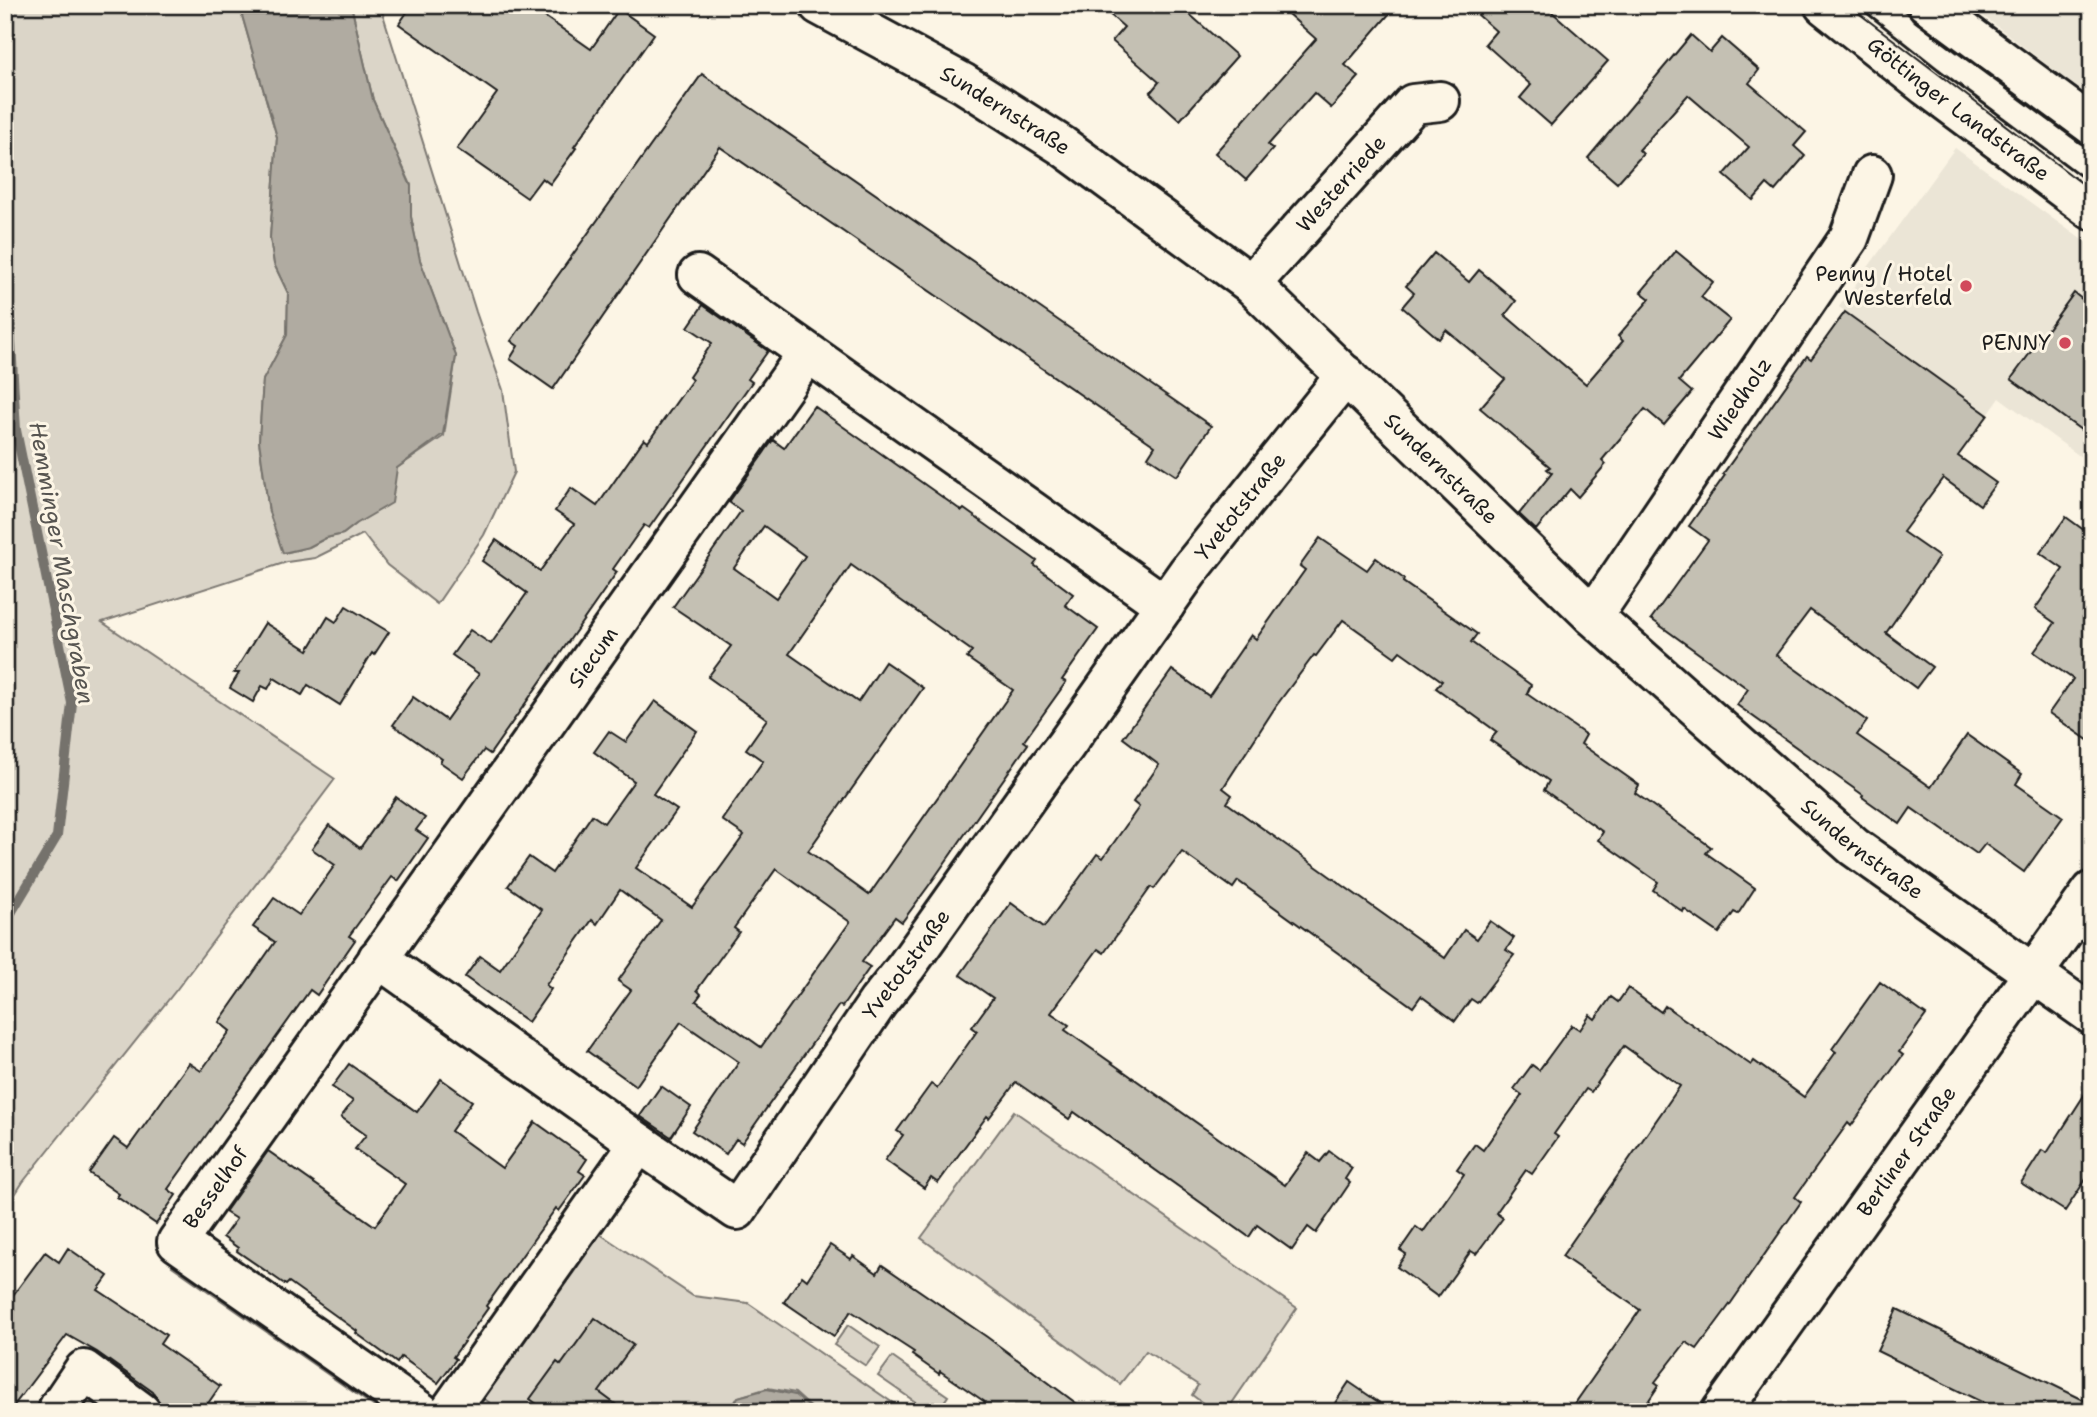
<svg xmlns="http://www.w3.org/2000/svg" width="2097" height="1417" font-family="'Shantell Sans',sans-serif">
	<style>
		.built { fill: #ebe5d6 }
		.green { fill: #dbd5c8; stroke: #7c7872; stroke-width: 2 }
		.water { fill: #b0aba1; stroke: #75726c; stroke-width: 2 }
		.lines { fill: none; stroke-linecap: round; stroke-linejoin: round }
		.stream { stroke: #75726c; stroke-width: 10 }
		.building { fill: #c4c0b3; stroke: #1c1c1c; stroke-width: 2; fill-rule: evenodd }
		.minor-casing { stroke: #1c1c1c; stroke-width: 44 }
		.minor { stroke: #fcf5e5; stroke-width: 38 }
		.tram { stroke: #1c1c1c; stroke-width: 2 }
		.poi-dot { fill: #d1495b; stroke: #fcf5e5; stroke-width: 2.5 }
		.labels { text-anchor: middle; stroke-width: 6; stroke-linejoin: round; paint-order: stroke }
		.street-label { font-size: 21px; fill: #1c1c1c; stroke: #fcf5e5 }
		.poi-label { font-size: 21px; fill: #1c1c1c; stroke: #fcf5e5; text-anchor: end }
		.water-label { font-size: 23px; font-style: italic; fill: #575551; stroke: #fcf5e5 }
	</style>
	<rect width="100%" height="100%" fill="#fcf5e5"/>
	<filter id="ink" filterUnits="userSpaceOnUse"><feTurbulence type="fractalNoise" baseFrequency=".0143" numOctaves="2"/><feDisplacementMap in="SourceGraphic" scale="14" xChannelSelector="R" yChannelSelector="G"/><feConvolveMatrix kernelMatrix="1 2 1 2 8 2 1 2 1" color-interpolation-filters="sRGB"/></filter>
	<g filter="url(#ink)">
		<g class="built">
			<polygon points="1969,5 2092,5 2092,98 2054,70"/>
			<polygon points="1955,148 2092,247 2092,465 2000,398 1988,415 1839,307"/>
		</g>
		<g class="green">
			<polygon points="5,5 239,5 277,137 270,238 274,264 288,293 287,335 263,380 259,441 269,512 284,553 309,547 326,538 343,534 356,524 397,468 444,436 456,356 420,260 411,217 411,185 373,100 351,5 380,5 476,312 503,390 514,472 484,535 437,604 387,565 363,534 315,558 287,562 102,622 335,779 177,989 23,1182 5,1210"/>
			<polygon points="1014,1111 1297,1308 1226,1412 1215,1412 1192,1395 1198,1385 1146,1351 1120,1384 921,1238"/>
			<polygon points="600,1234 693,1296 748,1303 906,1412 816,1412 795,1393 768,1388 738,1397 729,1412 502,1412 482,1397"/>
			<polygon points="178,1258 399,1412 382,1412 172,1266"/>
			<polygon points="848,1325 880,1347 866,1366 834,1345"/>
			<polygon points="892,1357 948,1396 937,1412 930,1412 878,1376"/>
		</g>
		<g class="water">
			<polygon points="239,5 351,5 373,100 411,186 411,217 420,260 456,356 443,434 397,468 392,503 356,524 343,534 326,538 309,547 283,553 269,512 259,441 263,380 287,335 288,293 274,264 270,238 277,137"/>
			<polygon points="767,1389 795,1395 815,1412 730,1412 738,1397"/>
		</g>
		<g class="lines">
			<polyline class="stream" points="5,238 16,430 72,703 57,836 5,923"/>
		</g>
		<g class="building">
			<polygon points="412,5 528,5 591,49 619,9 654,34 574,147 576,148 550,184 542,178 527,198 457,149 497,93 399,24"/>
			<polygon points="1099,5 1179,5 1237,56 1180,120 1150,93 1159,82 1112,41 1124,27"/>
			<polygon points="1278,5 1397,5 1345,65 1359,77 1331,108 1314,93 1268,145 1273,149 1246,180 1215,153 1316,39"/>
			<polygon points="1467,5 1544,5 1608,61 1551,125 1520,98 1531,85 1485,44 1496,31"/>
			<polygon points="1691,35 1710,52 1722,38 1759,70 1749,83 1806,132 1794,146 1805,156 1775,191 1767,184 1753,200 1724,175 1749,147 1688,95 1639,150 1643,154 1617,183 1588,158"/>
			<polygon points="702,74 1211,426 1177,476 1148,457 1155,446 720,147 553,389 510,359 518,346 511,341"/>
			<polygon points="1676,251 1713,282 1701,297 1730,320 1679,381 1692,392 1664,425 1645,409 1602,460 1606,464 1578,497 1570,489 1536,530 1519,514 1552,473 1547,469 1550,467 1480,408 1505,379 1446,330 1439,339 1402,307 1414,293 1406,286 1434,253 1469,282 1479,270 1516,301 1505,315 1586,384 1623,341 1618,336 1650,299 1641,292"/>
			<polygon points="2074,293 2092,307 2092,438 2011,379"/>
			<polygon points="703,305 768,351 748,379 752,382 649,528 644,525 613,569 617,572 490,754 484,750 463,778 440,762 442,759 393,725 413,697 446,720 479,674 452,655 470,630 491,644 527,593 482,561 496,540 540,571 574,524 555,511 571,488 597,506 644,439 648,442 692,380 689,377 712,343 688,327"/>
			<polygon points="1845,312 1988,415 1958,456 1996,483 1980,505 1943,478 1903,532 1939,557 1886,633 1932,667 1916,688 1810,610 1776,655 1867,721 1857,735 1931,787 1967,735 2022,774 2016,784 2063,817 2024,872 1985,844 1977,854 1911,808 1900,824 1862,797 1863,795 1737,705 1748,689 1651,619 1708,540 1689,526 1725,475 1723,474 1807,356 1811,359"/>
			<path d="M 814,406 L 962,511 L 964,509 L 1037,561 L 1034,565 L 1073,594 L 1065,605 L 1098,629 L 1062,680 L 1066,682 L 1024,741 L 1028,744 L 930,884 L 902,922 L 895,917 L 862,962 L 870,967 L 842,1007 L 839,1005 L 742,1143 L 736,1139 L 726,1154 L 692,1131 L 739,1062 L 681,1022 L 636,1086 L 587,1051 L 631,990 L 618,981 L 661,920 L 620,890 L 597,924 L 592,920 L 546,985 L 551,989 L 528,1022 L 465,977 L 480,956 L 500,970 L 542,910 L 508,886 L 529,857 L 552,873 L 592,815 L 604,823 L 634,781 L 594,752 L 609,731 L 626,742 L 655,701 L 697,731 L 653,794 L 677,810 L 636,868 L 692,907 L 744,835 L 722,820 L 763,761 L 746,749 L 767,719 L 708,677 L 731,646 L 673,607 L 741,511 L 729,502 L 773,440 L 784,448 ZM 764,526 L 805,556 L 776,598 L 734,568 ZM 851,565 L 972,651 L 967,658 L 1013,690 L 869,895 L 808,851 L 923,688 L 885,662 L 858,702 L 789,654 ZM 776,869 L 850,922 L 761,1047 L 696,1001 L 701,994 L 697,990 L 739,932 L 734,928 Z"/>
			<polygon points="2066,517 2088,533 2092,527 2092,743 2049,713 2073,679 2034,652 2055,623 2035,609 2063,569 2040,553"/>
			<polygon points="1320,538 1367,570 1376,558 1404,579 1403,582 1477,634 1471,642 1531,685 1527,694 1586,735 1581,744 1639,785 1635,793 1711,847 1706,853 1755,888 1738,914 1734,912 1719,933 1684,909 1683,912 1653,890 1658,882 1598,840 1603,832 1544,790 1549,781 1490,740 1497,732 1436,688 1442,681 1400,651 1395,657 1343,620 1316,656 1314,655 1276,706 1223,788 1232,795 1227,803 1445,958 1464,930 1477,939 1490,921 1514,938 1506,950 1514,955 1477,1003 1471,999 1455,1021 1421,996 1413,1007 1238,881 1233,888 1182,852 1154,889 1151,887 1104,953 1098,949 1051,1013 1069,1025 1065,1030 1285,1185 1308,1153 1320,1162 1329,1151 1352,1168 1345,1179 1350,1183 1316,1233 1308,1227 1292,1250 1257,1225 1249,1237 1074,1112 1069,1119 1016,1082 989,1118 987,1116 938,1183 931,1178 924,1188 885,1160 903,1135 897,1131 931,1084 937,1088 977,1031 972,1027 993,998 960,975 1011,903 1044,927 1097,854 1103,858 1139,807 1133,802 1159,765 1123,738 1172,670 1209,696 1251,635 1256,639 1305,570 1300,566"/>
			<polygon points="346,606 389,632 374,655 372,653 340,705 308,685 302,695 274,678 268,689 262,686 253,702 230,688 239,673 234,673 265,623 308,650 328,617 336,622"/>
			<polygon points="396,797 425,818 416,830 428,838 398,881 392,877 349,936 355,940 317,995 310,990 168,1189 176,1195 156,1224 117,1197 119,1194 89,1173 114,1138 128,1148 189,1063 201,1071 230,1031 219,1022 275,942 253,927 274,898 299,915 335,865 312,849 329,825 360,848"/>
			<polygon points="1880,982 1926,1015 1899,1052 1903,1055 1851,1126 1848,1123 1795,1197 1801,1202 1731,1303 1697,1349 1686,1342 1655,1382 1659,1385 1641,1412 1569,1412 1640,1310 1562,1256 1680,1086 1624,1046 1591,1092 1586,1089 1554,1134 1558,1137 1532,1174 1526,1170 1496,1213 1503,1218 1476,1254 1471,1251 1438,1297 1397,1267 1406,1254 1400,1250 1416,1227 1423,1232 1464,1174 1457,1169 1475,1144 1483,1150 1522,1095 1514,1089 1532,1065 1539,1070 1572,1025 1580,1030 1590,1015 1595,1019 1611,997 1618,1002 1628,988 1661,1012 1665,1006 1751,1065 1754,1061 1804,1097 1836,1052 1832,1049"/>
			<polygon points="349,1064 417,1112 441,1079 472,1101 451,1131 502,1168 535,1122 587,1159 579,1171 585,1175 559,1211 556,1208 486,1306 488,1308 453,1357 456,1359 438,1383 401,1357 397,1363 356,1333 357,1331 289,1282 286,1285 237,1251 238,1248 223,1237 236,1219 225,1212 268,1151 375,1226 405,1184 355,1149 366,1135 341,1117 353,1101 332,1087"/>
			<polygon points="2092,1083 2092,1170 2065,1211 2021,1183 2042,1150 2047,1153"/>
			<polygon points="661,1086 691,1107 671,1137 640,1116"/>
			<polygon points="830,1245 851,1259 853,1256 877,1273 882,1265 987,1337 1088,1412 979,1412 985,1402 940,1371 939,1374 912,1355 914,1352 851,1311 834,1336 784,1302 802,1276 807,1280"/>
			<polygon points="68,1248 108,1276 98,1290 166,1335 160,1344 220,1386 202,1412 169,1412 162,1407 153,1392 97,1352 67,1335 9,1412 5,1412 5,1306 45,1252 59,1262"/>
			<polygon points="1897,1309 2092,1404 2092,1412 2002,1412 1877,1351"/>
			<polygon points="595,1318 633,1345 599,1392 626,1412 548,1412 530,1399 557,1362 561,1365"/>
			<polygon points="1349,1382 1393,1412 1329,1412"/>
		</g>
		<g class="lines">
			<defs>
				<g id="minor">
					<path id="s1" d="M 819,5 L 963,83 L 1061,145 L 1251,284 L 1593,616 L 1854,847 L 2092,1015"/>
					<path id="s2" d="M 1824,5 L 1926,86 L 2092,210"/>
					<polyline points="1928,5 2092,126"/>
					<polyline points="698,275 1165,605"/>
					<path id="s3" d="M 1251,284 L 1413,104 L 1440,101"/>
					<path id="s4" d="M 1593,616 L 1849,238 L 1872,175"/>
					<path id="s5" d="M 378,958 L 639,1143 L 737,1210 L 878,1002 L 906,967 L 1044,773 L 1065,746 L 1188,572 L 1346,375"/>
					<polyline points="59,1407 84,1370 141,1412"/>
					<path id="s6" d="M 421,1412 L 177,1242 C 387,946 599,651 807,354"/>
					<polyline points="449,1412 639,1143"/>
					<path id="s7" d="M 1721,1412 L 2092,891"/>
				</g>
			</defs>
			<use href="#minor" class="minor-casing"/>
			<use href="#minor" class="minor"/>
			<g class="tram">
				<polyline points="1848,5 2092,191"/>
				<polyline points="1896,5 2092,150"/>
			</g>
		</g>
	</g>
	<g class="poi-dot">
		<circle cx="1966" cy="286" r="7"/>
		<circle cx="2065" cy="343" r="7"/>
	</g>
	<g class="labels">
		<g class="street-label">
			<text dy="7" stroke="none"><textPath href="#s2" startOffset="170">Göttinger Landstraße</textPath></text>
			<text dy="7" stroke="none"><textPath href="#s1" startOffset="214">Sundernstraße</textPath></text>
			<text dy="7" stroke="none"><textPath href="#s3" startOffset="135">Westerriede</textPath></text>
			<text dy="7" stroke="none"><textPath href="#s4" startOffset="262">Wiedholz</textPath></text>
			<text dy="7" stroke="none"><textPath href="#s1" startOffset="780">Sundernstraße</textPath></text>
			<text dy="7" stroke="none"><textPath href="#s5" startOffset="1304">Yvetotstraße</textPath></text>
			<text dy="7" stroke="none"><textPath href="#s6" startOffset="1015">Siecum</textPath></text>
			<text dy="7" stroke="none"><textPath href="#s1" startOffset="1348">Sundernstraße</textPath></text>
			<text dy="7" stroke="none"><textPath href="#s5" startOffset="737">Yvetotstraße</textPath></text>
			<text dy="7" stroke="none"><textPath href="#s7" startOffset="320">Berliner Straße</textPath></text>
			<text dy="7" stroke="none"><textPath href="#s6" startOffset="364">Besselhof</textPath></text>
		</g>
		<g class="poi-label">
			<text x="1952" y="281">Penny / Hotel<tspan x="1952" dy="24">Westerfeld</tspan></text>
			<text x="2051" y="350">PENNY</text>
		</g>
		<g class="water-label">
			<text transform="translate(62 563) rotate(80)" y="8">Hemminger Maschgraben</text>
		</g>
	</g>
	<rect width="2097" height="1417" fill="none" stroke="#fcf5e5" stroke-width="28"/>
	<rect x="14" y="14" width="2069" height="1389" fill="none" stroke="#1c1c1c" stroke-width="2.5" filter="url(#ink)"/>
</svg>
